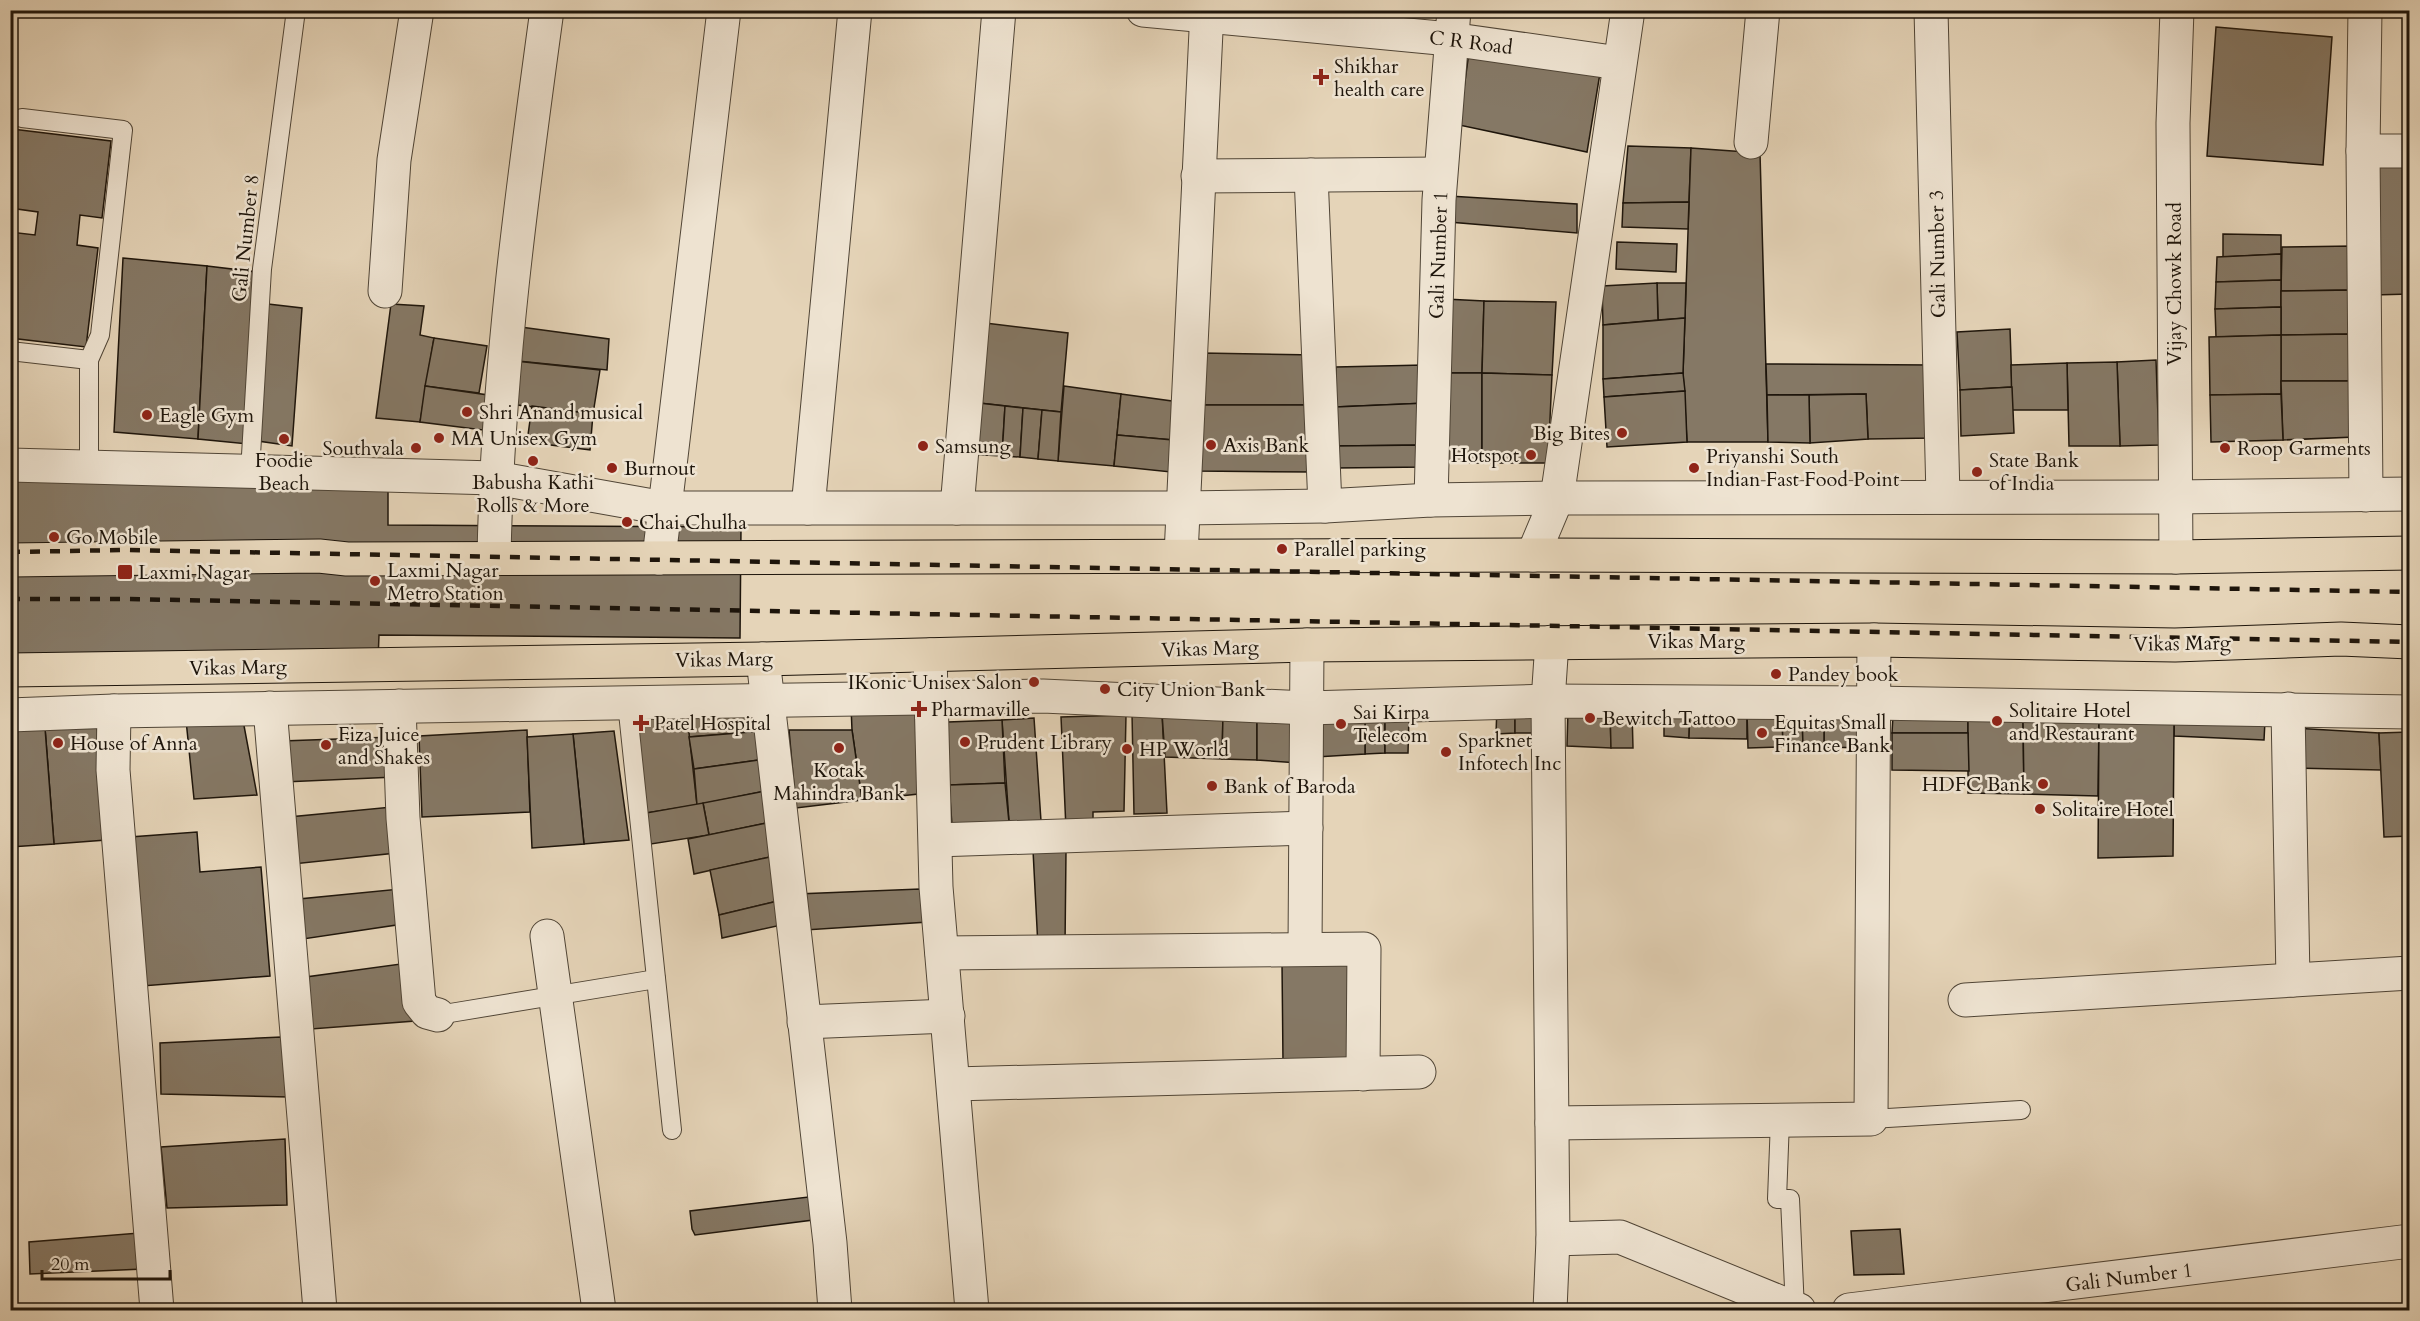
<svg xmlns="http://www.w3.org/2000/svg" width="2420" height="1321" font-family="Cardo,serif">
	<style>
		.building { fill: #857865; stroke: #1e150b; stroke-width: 1.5 }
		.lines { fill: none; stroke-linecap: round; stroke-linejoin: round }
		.service-casing { stroke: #504536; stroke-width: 20 }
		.minor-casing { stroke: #504536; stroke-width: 35 }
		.primary-casing { stroke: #1e150b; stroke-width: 35 }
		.service { stroke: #eee3d1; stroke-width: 18 }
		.minor { stroke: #eee3d1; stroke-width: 33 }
		.primary { stroke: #e5d4b8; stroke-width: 33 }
		.rail { stroke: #1e150b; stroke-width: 4.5; stroke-dasharray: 10 10; stroke-linecap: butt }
		.poi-dot { fill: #8f2418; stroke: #eee3d1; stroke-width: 2 }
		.labels { text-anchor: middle; stroke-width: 5; stroke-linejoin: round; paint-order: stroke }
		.street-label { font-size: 20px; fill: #1e150b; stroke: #eee3d1 }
		.poi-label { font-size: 20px; fill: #1e150b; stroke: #eee3d1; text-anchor: start }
	</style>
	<rect width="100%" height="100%" fill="#e5d4b8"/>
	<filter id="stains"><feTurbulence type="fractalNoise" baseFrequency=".00333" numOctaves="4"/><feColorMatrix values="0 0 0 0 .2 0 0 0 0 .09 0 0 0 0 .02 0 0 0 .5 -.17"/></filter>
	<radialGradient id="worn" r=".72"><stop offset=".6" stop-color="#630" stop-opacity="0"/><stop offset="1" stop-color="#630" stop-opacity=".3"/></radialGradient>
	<g class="building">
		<polygon points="2216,27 2332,37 2323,165 2207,156"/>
		<polygon points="1469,52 1600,73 1587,152 1459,125"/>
		<polygon points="12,129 111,141 102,218 80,215 77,245 98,248 86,347 10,338 10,232 35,235 38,212 10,208"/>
		<polygon points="1628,146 1691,148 1689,202 1623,203"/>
		<polygon points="1691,148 1760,153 1768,442 1687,442 1683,373"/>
		<polygon points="2370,162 2410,162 2410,294 2373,295"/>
		<polygon points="1449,196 1577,204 1577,233 1449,222"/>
		<polygon points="1689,202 1688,229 1622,227 1623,203"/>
		<polygon points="2223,234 2281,235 2281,254 2223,257"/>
		<polygon points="1617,242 1677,244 1676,272 1616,269"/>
		<polygon points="2353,246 2353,290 2281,291 2282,247"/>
		<polygon points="2281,254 2281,280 2216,282 2217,257"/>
		<polygon points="123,258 207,266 198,439 114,432"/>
		<polygon points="207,266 257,272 248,444 198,439"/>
		<polygon points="2281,280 2281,307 2215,309 2216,282"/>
		<polygon points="1657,283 1686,283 1685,318 1658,320"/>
		<polygon points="1657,283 1658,320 1603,325 1602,286"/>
		<polygon points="2353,290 2352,334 2281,335 2281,291"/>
		<polygon points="1445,299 1484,301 1482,373 1443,373"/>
		<polygon points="1484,301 1556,302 1552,375 1482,373"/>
		<polygon points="268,304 302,308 292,446 258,441"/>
		<polygon points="391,304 424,306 420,335 434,338 420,422 376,418"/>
		<polygon points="2281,307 2281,335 2216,337 2215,309"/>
		<polygon points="1685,318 1683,373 1603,379 1603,325"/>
		<polygon points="977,322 1068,333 1061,412 970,402"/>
		<polygon points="513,326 609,339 607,370 508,360"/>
		<polygon points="2010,329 2012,387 1960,390 1957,332"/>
		<polygon points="2352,334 2352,381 2281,381 2281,335"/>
		<polygon points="2281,335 2281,394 2210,395 2209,337"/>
		<polygon points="434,338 487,346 479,393 425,386"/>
		<polygon points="1202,353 1316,355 1315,405 1200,405"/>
		<polygon points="2156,360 2159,445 2120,446 2117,362"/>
		<polygon points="515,361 600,370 593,414 509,404"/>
		<polygon points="2117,362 2120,446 2069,446 2067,363"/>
		<polygon points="2067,363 2068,410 2012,410 2011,365"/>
		<polygon points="1766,364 1931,365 1933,438 1868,439 1866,394 1767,395"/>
		<polygon points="1424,365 1427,403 1335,407 1336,367"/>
		<polygon points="1443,373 1482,373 1482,463 1441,463"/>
		<polygon points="1482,373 1552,375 1548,463 1482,463"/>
		<polygon points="1683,373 1685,391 1604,397 1603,379"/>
		<polygon points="2281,381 2352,381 2355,437 2283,440"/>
		<polygon points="425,386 488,395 483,430 420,422"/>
		<polygon points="1064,386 1121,394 1114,466 1058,461"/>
		<polygon points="2012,387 2014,433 1961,436 1960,390"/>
		<polygon points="1685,391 1687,442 1607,447 1604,397"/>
		<polygon points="1121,394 1179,402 1173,440 1117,435"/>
		<polygon points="1866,394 1868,439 1810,443 1809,395"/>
		<polygon points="2281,394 2283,440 2211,442 2210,395"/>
		<polygon points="1767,395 1809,395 1810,443 1768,442"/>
		<polygon points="970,402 1005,406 1002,456 966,454"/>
		<polygon points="1427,403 1426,445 1335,446 1335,407"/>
		<polygon points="1200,405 1315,405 1314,472 1196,471"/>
		<polygon points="532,406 593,414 590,450 527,442"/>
		<polygon points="1005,406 1023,408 1020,457 1002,456"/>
		<polygon points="1023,408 1042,410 1038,459 1020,457"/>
		<polygon points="1042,410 1061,412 1058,461 1038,459"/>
		<polygon points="1117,435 1173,440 1171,472 1114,466"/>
		<polygon points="1426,445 1427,467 1335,468 1335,446"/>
		<polygon points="10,477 388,481 388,525 741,527 740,638 379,635 378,661 10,658"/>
		<polygon points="924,702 928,793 862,800 852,730 851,706"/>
		<polygon points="1497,706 1515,707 1515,733 1496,734"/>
		<polygon points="1543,706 1544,733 1515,733 1515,707"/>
		<polygon points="1568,709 1610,709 1611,748 1567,746"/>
		<polygon points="1610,709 1632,710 1633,748 1611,748"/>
		<polygon points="1664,709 1664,723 1633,723 1632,710"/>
		<polygon points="1664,709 1690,709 1689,738 1664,736"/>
		<polygon points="1690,709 1747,712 1747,739 1689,738"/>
		<polygon points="762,710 763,731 689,737 687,715"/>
		<polygon points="1866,710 1867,748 1824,747 1824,711"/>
		<polygon points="1782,711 1783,747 1748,748 1747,712"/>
		<polygon points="1782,711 1802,711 1803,747 1783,747"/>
		<polygon points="1802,711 1824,711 1824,747 1803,747"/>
		<polygon points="1132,713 1162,713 1167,813 1134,814"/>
		<polygon points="1162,713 1223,714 1222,759 1165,757"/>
		<polygon points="1223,714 1257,716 1257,760 1222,759"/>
		<polygon points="242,715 257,795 194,799 186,720"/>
		<polygon points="687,715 697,805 646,813 633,716"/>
		<polygon points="1126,715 1124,811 1093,812 1093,829 1066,829 1061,717"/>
		<polygon points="1300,715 1299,763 1257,760 1257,716"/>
		<polygon points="1365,715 1385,715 1385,753 1365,754"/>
		<polygon points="1365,715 1365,754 1316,757 1315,716"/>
		<polygon points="1385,715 1409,715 1408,753 1385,753"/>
		<polygon points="1893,715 1968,716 1968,733 1892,733"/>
		<polygon points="1968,716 2023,718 2024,794 1968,793"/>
		<polygon points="2174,716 2265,721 2264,740 2174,736"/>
		<polygon points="1034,718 1041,821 1009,822 1002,720"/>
		<polygon points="2023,718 2099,721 2098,796 2024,794"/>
		<polygon points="1002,720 1005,783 949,785 948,722"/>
		<polygon points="2099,721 2174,724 2173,856 2098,858"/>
		<polygon points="97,725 106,840 54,844 45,728"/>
		<polygon points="45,728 54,844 10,847 10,730"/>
		<polygon points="2293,728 2379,733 2381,770 2293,768"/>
		<polygon points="527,730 530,812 422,817 419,736"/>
		<polygon points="789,730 852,730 862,800 796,808"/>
		<polygon points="614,731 629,840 584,844 573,734"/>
		<polygon points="763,731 766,759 694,769 689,737"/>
		<polygon points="2410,732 2410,836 2384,837 2379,733"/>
		<polygon points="1892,733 1968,733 1969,771 1892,770"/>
		<polygon points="573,734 584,844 532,848 527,737"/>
		<polygon points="393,737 395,777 284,782 282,741"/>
		<polygon points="766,759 770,790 697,805 694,769"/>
		<polygon points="1005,783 1009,822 952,825 949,785"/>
		<polygon points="770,790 776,821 709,835 703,803"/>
		<polygon points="703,803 709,835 651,844 646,813"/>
		<polygon points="392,807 396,853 293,864 289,817"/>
		<polygon points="776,821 779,855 694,874 688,839"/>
		<polygon points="197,832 200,872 261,867 270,976 142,986 130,837"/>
		<polygon points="1033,850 1066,851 1065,946 1038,947"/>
		<polygon points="779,855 782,900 719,915 710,870"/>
		<polygon points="400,889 403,924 303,939 299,899"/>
		<polygon points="920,889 928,922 805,930 797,894"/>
		<polygon points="782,900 786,924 722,938 719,915"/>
		<polygon points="408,963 415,1021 311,1029 306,977"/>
		<polygon points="1282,963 1356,963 1354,1066 1283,1062"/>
		<polygon points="281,1037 289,1097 161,1094 160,1043"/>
		<polygon points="285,1139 287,1205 167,1208 161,1147"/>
		<polygon points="817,1196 821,1219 695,1235 692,1229 690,1211"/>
		<polygon points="1900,1229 1904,1274 1854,1275 1851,1231"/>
		<polygon points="139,1233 143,1269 30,1274 29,1242"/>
		<polygon points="306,1303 307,1310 274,1310"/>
	</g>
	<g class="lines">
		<defs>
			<g id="service">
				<polyline points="22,118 123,130 100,335 89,360"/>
				<polyline points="10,351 89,360 89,467"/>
				<polyline points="250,472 262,269 296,10"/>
				<polyline points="627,703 672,1130"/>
				<polyline points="438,1015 656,979"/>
				<polyline points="1871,1119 2021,1110"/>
				<polyline points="1780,1120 1777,1199 1790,1199 1795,1310"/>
			</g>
			<g id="minor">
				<polyline points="1143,10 1450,39 1619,63"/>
				<polyline points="1931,10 1943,497"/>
				<polyline points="1751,142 1763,10"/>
				<polyline points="2363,151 2365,10"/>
				<polyline points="1311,175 1325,506"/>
				<polyline points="1198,176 1440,174"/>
				<polyline points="385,291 394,160 417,10"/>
				<polyline points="10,465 495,478 664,508 1182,508 1325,506 1431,500 1557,498 2175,497 2410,494"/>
				<polyline points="2366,495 2363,151 2410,151"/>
				<polyline points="1431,500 1439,200 1454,10"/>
				<polyline points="808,508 855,10"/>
				<polyline points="957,508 999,10"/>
				<polyline points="1181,555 1207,10"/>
				<polyline points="1533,555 1557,498 1628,10"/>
				<polyline points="2176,557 2173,123 2177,10"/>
				<polyline points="659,558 724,10"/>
				<path d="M 494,559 C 497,375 522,192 547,10"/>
				<polyline points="930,655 936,887 972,1310"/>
				<polyline points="763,659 830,1243 835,1310"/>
				<polyline points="399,706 403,818 419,1002 427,1012 438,1015"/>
				<polyline points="270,708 320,1310"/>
				<polyline points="2288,709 2293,980"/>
				<polyline points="114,711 113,770 157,1310"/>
				<polyline points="10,715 114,711 1043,696 1307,708 1548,701 1872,703 2410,712"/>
				<polyline points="936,840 1306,828"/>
				<polyline points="547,936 599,1310"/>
				<polyline points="1305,949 1307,645"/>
				<polyline points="942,953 1364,949 1363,1074"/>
				<polyline points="1965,1000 2410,973"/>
				<polyline points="804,1022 948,1016"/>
				<polyline points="954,1084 1419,1072"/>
				<polyline points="1552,1123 1871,1119 1874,640"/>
				<polyline points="1553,1239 1620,1237 1799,1310"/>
				<polyline points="1550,1310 1553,1239 1548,701 1552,642"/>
				<polyline points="1849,1310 2410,1241"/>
			</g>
			<g id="primary">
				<polyline points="10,560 319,556 347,559 1533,555 2176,557 2410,553"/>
				<polyline points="10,670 763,659 1307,645 1874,640 2175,645 2341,639 2410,642"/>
			</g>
		</defs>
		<use href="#service" class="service-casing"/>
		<use href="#minor" class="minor-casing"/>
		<use href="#primary" class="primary-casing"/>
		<use href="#service" class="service"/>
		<use href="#minor" class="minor"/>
		<use href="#primary" class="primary"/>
		<g class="rail">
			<polyline points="10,552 125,550 2410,592"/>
			<polyline points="10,599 126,599 2410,642"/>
		</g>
	</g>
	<g class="poi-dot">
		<path d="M1318 68h6v6h6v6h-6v6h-6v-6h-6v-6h6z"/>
		<circle cx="467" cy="412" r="6"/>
		<circle cx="147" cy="415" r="6"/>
		<circle cx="1622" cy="433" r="6"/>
		<circle cx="439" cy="438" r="6"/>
		<circle cx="284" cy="439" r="6"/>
		<circle cx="1211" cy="445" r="6"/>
		<circle cx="923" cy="446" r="6"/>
		<circle cx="416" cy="448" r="6"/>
		<circle cx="2225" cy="448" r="6"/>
		<circle cx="1531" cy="455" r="6"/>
		<circle cx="533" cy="461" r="6"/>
		<circle cx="612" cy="468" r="6"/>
		<circle cx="1694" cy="468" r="6"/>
		<circle cx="1977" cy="472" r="6"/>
		<circle cx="627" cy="522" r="6"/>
		<circle cx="54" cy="537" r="6"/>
		<circle cx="1282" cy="549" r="6"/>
		<rect x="117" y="564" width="16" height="16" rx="3"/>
		<circle cx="375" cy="581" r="6"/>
		<circle cx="1776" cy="674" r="6"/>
		<circle cx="1034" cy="682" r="6"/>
		<circle cx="1105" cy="689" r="6"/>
		<path d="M916 700h6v6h6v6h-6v6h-6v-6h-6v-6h6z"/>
		<circle cx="1590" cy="718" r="6"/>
		<circle cx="1997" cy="721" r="6"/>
		<path d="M638 714h6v6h6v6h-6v6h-6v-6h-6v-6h6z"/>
		<circle cx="1341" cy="724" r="6"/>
		<circle cx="1762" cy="733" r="6"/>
		<circle cx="965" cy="742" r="6"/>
		<circle cx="58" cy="743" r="6"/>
		<circle cx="326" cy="745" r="6"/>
		<circle cx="839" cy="748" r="6"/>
		<circle cx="1127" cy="749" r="6"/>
		<circle cx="1446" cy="752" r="6"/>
		<circle cx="2043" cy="784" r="6"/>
		<circle cx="1212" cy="786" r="6"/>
		<circle cx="2040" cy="809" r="6"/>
	</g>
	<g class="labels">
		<g class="street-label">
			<text transform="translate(1471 42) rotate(7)" y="7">C R Road</text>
			<text transform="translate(245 238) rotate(-84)" y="7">Gali Number 8</text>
			<text transform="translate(1937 254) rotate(-91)" y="7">Gali Number 3</text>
			<text transform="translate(1438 255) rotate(-88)" y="7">Gali Number 1</text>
			<text transform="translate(2174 284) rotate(-90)" y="7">Vijay Chowk Road</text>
			<text x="1696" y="648">Vikas Marg</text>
			<text transform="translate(2182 643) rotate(-1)" y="7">Vikas Marg</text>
			<text transform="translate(1210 648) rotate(-2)" y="7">Vikas Marg</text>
			<text transform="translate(724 659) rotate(-1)" y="7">Vikas Marg</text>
			<text transform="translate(238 667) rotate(-1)" y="7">Vikas Marg</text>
			<text transform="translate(2129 1277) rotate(-7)" y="7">Gali Number 1</text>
		</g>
		<g class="poi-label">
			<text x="1334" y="73">Shikhar<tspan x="1334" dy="23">health care</tspan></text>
			<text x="479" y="419">Shri Anand musical</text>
			<text x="159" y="422">Eagle Gym</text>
			<text x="1610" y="440" text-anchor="end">Big Bites</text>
			<text x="451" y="445">MA Unisex Gym</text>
			<text x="1223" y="452">Axis Bank</text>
			<text x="935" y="453">Samsung</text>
			<text x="404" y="455" text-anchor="end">Southvala</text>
			<text x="2237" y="455">Roop Garments</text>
			<text x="1519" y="462" text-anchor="end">Hotspot</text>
			<text x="1706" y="463">Priyanshi South<tspan x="1706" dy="23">Indian Fast Food Point</tspan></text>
			<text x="284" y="467" text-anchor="middle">Foodie<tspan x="284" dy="23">Beach</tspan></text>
			<text x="1989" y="467">State Bank<tspan x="1989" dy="23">of India</tspan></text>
			<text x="624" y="475">Burnout</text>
			<text x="533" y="489" text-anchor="middle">Babusha Kathi<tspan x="533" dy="23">Rolls &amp; More</tspan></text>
			<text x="639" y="529">Chai Chulha</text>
			<text x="66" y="544">Go Mobile</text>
			<text x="1294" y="556">Parallel parking</text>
			<text x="387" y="577">Laxmi Nagar<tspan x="387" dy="23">Metro Station</tspan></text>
			<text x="138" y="579">Laxmi Nagar</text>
			<text x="1788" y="681">Pandey book</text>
			<text x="1022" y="689" text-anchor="end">IKonic Unisex Salon</text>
			<text x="1117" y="696">City Union Bank</text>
			<text x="931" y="716">Pharmaville</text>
			<text x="2009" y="717">Solitaire Hotel<tspan x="2009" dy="23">and Restaurant</tspan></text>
			<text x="1353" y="719">Sai Kirpa<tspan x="1353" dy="23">Telecom</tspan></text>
			<text x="1602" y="725">Bewitch Tattoo</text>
			<text x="1774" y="729">Equitas Small<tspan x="1774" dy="23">Finance Bank</tspan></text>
			<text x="654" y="730">Patel Hospital</text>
			<text x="338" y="741">Fiza Juice<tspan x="338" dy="23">and Shakes</tspan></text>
			<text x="1458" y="747">Sparknet<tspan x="1458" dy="23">Infotech Inc</tspan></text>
			<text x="977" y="749">Prudent Library</text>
			<text x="70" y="750">House of Anna</text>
			<text x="1139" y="756">HP World</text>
			<text x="839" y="777" text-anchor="middle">Kotak<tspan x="839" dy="23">Mahindra Bank</tspan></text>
			<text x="2031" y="791" text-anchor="end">HDFC Bank</text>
			<text x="1224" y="793">Bank of Baroda</text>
			<text x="2052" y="816">Solitaire Hotel</text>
		</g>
	</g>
	<rect width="2420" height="1321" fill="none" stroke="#e5d4b8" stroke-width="36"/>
	<rect x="12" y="12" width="2396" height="1297" fill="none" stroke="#1e150b" stroke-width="3"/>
	<rect x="18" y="18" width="2384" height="1285" fill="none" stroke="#1e150b" stroke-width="1.5"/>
	<path d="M42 1270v9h128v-9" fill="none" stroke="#1e150b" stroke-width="3"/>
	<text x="51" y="1270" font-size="18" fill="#1e150b" stroke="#eee3d1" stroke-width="4.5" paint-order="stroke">20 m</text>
	<rect width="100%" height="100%" filter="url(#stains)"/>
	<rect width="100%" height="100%" fill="url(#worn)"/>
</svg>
